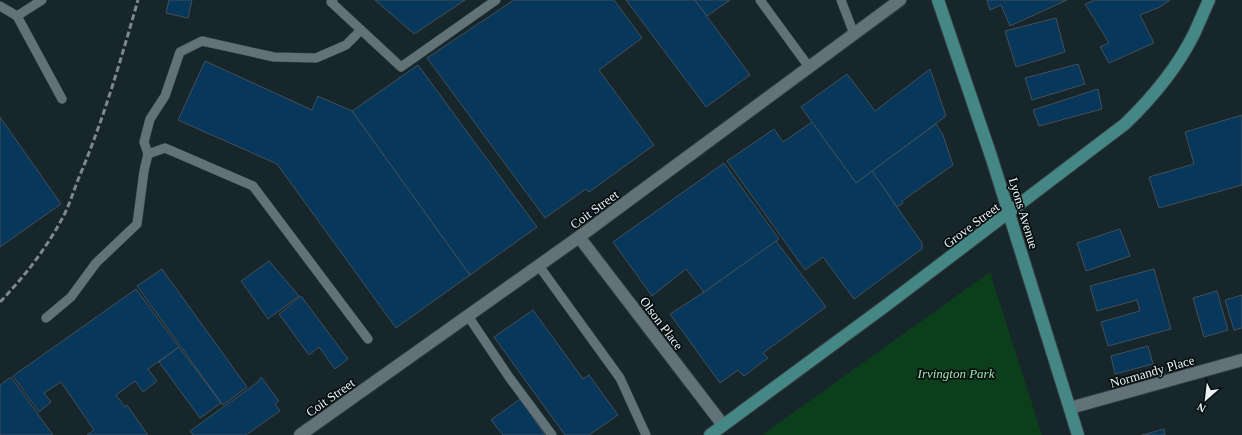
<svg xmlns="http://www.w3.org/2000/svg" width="1242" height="435" font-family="'Times New Roman',serif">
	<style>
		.green { fill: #0d3e1c }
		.building { fill: #07375a; stroke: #444f5a }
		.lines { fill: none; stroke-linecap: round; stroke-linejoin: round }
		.lane-casing { stroke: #354144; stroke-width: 10 }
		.street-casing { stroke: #354144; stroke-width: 14 }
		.secondary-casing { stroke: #354144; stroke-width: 14 }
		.lane { stroke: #617378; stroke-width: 9 }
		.street { stroke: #617378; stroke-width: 12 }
		.secondary { stroke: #448785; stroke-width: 12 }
		.rail { stroke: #7c898d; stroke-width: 3; stroke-dasharray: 6 3; stroke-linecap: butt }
		.labels { text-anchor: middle; stroke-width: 3.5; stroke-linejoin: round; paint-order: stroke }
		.street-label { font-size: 13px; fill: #eaf4f7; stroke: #070e0f }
		.park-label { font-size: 13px; font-style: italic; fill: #9de5aa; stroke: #070e0f }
	</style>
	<rect width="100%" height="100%" fill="#16262a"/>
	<polygon class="green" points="990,272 1042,435 762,435"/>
	<g class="building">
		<polygon points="169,0 192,0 188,18 166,13"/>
		<polygon points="375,0 465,0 414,34"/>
		<polygon points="514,0 614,0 642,38 599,70 654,145 589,192 586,189 545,218 427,58"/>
		<polygon points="626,0 695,0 750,75 706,107"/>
		<polygon points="695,0 730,0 707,16"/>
		<polygon points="987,0 1067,0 1010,26 1001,5 990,10"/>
		<polygon points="1095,0 1170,0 1160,7 1140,15 1154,43 1109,63 1100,47 1109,43 1085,4"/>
		<polygon points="1056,18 1065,52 1016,67 1005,31"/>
		<polygon points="205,61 312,110 318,96 352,111 470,275 396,328 277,164 178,120"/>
		<polygon points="1078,64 1085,84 1032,100 1025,78"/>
		<polygon points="418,65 537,227 470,275 352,111"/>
		<polygon points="930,69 946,116 856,183 801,107 847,74 875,111"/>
		<polygon points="1098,89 1102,109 1039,126 1033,110"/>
		<polygon points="1242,115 1242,185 1159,208 1149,177 1194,164 1185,132"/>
		<polygon points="0,117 61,204 0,247"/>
		<polygon points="812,122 856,183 872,171 922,243 922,249 854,299 823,257 805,270 727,161 774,129 783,142"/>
		<polygon points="936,124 943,135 953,165 902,201 903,203 897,207 872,171"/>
		<polygon points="724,163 779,239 704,292 686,269 652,296 613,242"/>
		<polygon points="1120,229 1130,256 1086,271 1077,243"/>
		<polygon points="776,241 826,307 763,353 768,358 744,376 738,370 720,383 670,314 704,292"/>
		<polygon points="269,261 299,296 268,319 241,281"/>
		<polygon points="162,269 247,387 223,405 137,286"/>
		<polygon points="1154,269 1171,329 1108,346 1101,322 1140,311 1137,300 1097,311 1090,286"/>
		<polygon points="136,289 179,347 148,369 157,381 143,392 135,381 116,395 125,407 127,405 148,435 87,435 94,430 61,382 44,393 51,402 39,412 13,376"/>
		<polygon points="1217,291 1228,330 1204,337 1193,298"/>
		<polygon points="1242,295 1242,328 1234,330 1225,300"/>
		<polygon points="301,296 348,359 335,369 319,347 309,355 279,314"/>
		<polygon points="533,310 583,379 589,375 618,415 589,435 565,435 494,337"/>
		<polygon points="1148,346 1153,364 1115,374 1111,356"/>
		<polygon points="179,347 221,403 200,418 159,362"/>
		<polygon points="11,377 53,435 0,435 0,385"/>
		<polygon points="261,377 279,401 275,404 280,411 246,435 193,435 190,431 258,382"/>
		<polygon points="520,399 545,435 503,435 491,420"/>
		<polygon points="1164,429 1165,435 1142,435"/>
	</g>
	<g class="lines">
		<defs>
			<g id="lane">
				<polyline points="333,0 331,2 401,67 496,0"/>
				<polyline points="760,0 809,67"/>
				<polyline points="841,0 854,34"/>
				<polyline points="0,6 17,16 62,99"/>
				<polyline points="17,16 42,0"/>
				<polyline points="148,154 144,142 150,119 165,96 180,52 202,41 274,57 316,58 346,45 361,30"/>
				<polyline points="539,266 620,378 646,435"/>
				<polyline points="468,316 509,377 552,435"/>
				<polyline points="46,318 71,297 96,263 137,224 144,171 148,154 165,148 253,186 368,339"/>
			</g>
			<g id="street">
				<polyline points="579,237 723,425"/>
				<polyline points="1070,408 1242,360"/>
				<polyline points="300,435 579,237 900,0"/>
			</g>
			<g id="secondary">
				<polyline points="938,0 992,159 1078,435"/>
				<path d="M 710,435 L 888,304 L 1125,124 C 1152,98 1177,68 1194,34 C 1199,23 1204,11 1209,0"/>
			</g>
		</defs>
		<use href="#lane" class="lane-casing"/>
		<use href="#street" class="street-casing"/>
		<use href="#secondary" class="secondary-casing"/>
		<use href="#lane" class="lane"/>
		<use href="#street" class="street"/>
		<use href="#secondary" class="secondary"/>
		<path class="rail" d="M 0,302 C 24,277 46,249 63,217 C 70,204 74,189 80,175 C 104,118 121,59 138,0"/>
	</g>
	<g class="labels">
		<g class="street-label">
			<text transform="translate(594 209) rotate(-36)" y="5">Coit Street</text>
			<text transform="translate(1024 213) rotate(73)" y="5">Lyons Avenue</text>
			<text transform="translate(971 225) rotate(-37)" y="5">Grove Street</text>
			<text transform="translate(662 323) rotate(53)" y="5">Olson Place</text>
			<text transform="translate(1152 371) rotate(-16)" y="5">Normandy Place</text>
			<text transform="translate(330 397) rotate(-35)" y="5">Coit Street</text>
		</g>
		<g class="park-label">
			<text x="956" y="378">Irvington Park</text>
		</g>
	</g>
	<g transform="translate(1206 399) rotate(208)" stroke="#070e0f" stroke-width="3" paint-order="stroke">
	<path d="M0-3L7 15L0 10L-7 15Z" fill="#eaf4f7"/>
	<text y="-6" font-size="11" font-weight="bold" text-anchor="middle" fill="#eaf4f7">N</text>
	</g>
</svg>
